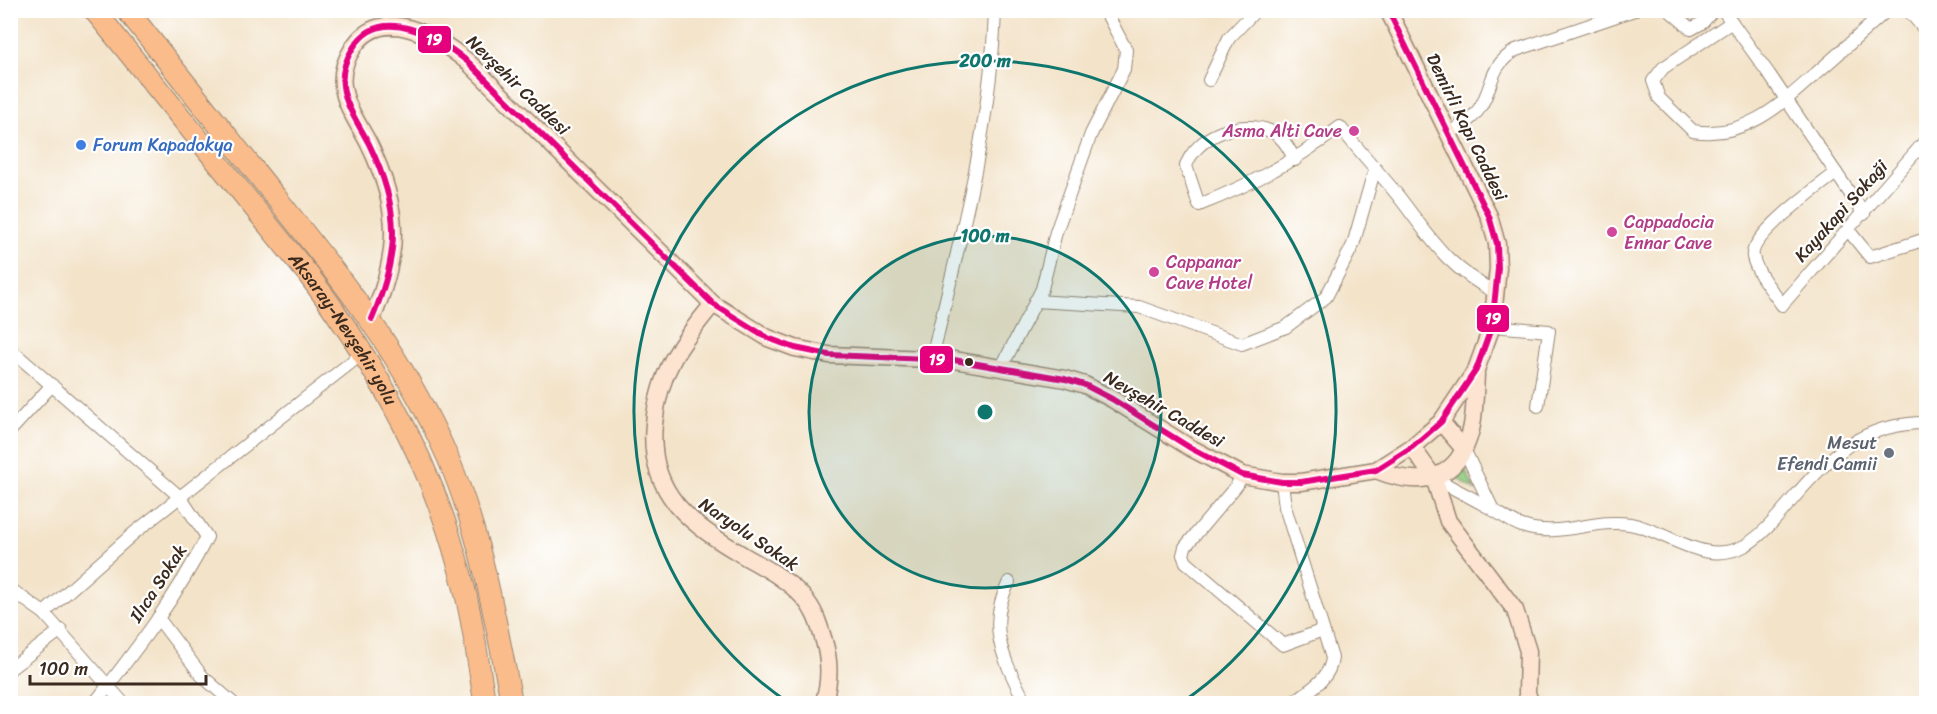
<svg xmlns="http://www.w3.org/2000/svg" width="1937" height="714" font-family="Sriracha,sans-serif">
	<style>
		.green { fill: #92ce83; stroke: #667c50; stroke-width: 1.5 }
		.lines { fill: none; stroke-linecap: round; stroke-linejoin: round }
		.street-casing { stroke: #978674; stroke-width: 14 }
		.secondary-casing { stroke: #978674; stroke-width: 19 }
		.highway-casing { stroke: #978674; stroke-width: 23 }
		.street { stroke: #fff; stroke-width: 12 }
		.secondary { stroke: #fde4d1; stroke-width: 16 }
		.highway { stroke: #fabc8b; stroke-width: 21 }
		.bus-1-casing { stroke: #fff; stroke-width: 10 }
		.bus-1 { stroke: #e5007d; stroke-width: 6 }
		.ring { fill: none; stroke: #0f766e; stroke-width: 3 }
		.hotel-dot { fill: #d1479c; stroke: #fff; stroke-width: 2 }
		.shop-dot { fill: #3f7fe0; stroke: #fff; stroke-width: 2 }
		.bus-dot { fill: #3b2a1e; stroke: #fff; stroke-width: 2 }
		.worship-dot { fill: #6b7280; stroke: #fff; stroke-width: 2 }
		.labels { text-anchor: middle; stroke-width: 4.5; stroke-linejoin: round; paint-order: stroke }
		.street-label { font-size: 18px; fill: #3b2a1e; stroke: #fff }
		.hotel-label { font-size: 18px; fill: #b23c85; stroke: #fff; text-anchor: start }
		.shop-label { font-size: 18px; fill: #366cbe; stroke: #fff; text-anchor: start }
		.worship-label { font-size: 18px; fill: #5b616d; stroke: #fff; text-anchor: end }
		.centre { fill: #0f766e; stroke: #fff; stroke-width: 3 }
		.ring-label { font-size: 18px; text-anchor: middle; font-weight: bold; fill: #0f766e; stroke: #fff; stroke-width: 4.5; stroke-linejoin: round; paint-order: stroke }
		.line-badge { stroke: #fff; stroke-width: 2 }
		.badge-label { font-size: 16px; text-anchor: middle; font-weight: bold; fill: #fff }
	</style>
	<rect width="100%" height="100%" fill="#fff"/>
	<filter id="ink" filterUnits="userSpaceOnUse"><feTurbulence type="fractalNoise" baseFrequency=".0167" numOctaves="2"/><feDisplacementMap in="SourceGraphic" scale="12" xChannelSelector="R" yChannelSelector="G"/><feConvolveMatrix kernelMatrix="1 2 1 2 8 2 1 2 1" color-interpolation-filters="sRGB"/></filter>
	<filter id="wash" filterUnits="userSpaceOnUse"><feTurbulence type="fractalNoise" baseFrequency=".008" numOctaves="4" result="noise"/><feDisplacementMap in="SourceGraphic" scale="24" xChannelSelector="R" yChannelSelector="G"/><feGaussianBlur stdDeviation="1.35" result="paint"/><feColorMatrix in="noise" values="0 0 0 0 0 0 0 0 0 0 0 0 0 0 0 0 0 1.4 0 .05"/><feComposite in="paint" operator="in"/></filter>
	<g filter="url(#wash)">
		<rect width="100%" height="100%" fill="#f3e3c9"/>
		<polygon class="green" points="1463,466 1476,491 1453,475"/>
	</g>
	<g filter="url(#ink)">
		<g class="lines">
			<defs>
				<g id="street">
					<polyline points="1669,10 1691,29 1702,23 1713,10"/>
					<polyline points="1723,10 1769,74 1864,214"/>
					<polyline points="1908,10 1926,31"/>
					<path d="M 1732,22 L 1663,68 L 1653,81 L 1659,98 L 1693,131 C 1746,140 1784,102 1821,69 C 1843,50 1865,30 1887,10"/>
					<polyline points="1209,80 1229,38 1256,10"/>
					<path d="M 1450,133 C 1460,126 1472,120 1479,109 C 1495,85 1487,68 1516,50 L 1634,10"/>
					<path d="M 1295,160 C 1289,149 1283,136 1270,131 C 1241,119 1196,135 1186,166 L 1199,205 C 1250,185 1296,161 1340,127 C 1359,151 1380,173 1399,197 C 1433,241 1445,265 1496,293"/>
					<path d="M 1836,173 C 1819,186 1748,237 1753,257 C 1757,274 1772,290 1782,305 L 1926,140"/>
					<polyline points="1849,231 1870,257 1926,239"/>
					<polyline points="1035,301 1139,307 1242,344 1286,327 1326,297 1353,245 1375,168"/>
					<polyline points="1492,326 1549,331 1538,406"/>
					<path d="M 10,349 L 180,497 L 207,537 C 177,597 135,651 94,704"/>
					<path d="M 932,358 C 959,243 991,129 995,10"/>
					<polyline points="1001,368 1042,289 1056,232 1091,134 1124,69 1126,50 1105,10"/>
					<polyline points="10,431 52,385"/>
					<polyline points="1464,449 1493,510"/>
					<polyline points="1242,475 1237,485 1185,547 1183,555 1186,562 1283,645 1323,630"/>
					<path d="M 1434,478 C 1453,488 1472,498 1490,508 C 1501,514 1510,522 1522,526 C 1559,539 1593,518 1630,524 C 1668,531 1705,568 1746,545 C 1764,534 1777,517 1791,501 C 1830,455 1863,423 1926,423"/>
					<path d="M 1282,482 L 1285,507 L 1332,658 C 1330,680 1308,691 1291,704"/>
					<path d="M 1009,582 C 985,628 1005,661 1026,704"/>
					<polyline points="10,589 44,613 124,704"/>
					<polyline points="44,613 134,533 363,353"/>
					<polyline points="158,618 202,676 234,704"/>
					<polyline points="10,669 61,630"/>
				</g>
				<g id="secondary">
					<path d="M 713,304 C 680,344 659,371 654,424 C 647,494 691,525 746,557 C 765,568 787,579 802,596 C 814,608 819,624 824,641 C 830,661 830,683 823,704"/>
					<path d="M 372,319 C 400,252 401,210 369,144 C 360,126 345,106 343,86 C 341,72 346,59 353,48 C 381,2 439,38 468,62 L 713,304 L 768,338 L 795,348 L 829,355 L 954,360 L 1065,379 L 1085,385 L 1112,399 L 1189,447 L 1242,475 L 1282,482 L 1301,482 L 1376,470 L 1412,447 L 1441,422 L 1476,370 L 1492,326 L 1498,268 L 1497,244 L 1489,216 L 1388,10"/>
					<polyline points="1441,422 1464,449"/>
					<polyline points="1412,447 1434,478 1448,521 1515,610 1528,651 1527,693 1531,704"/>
					<path d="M 1376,470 C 1420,488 1458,482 1471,430 C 1475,413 1475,392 1476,374"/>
				</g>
				<g id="highway">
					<path id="s1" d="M 94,10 L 307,273 C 373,360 428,455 457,561 C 471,607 477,656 485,704"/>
					<path d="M 127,10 C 176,72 225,133 274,195 C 343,281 403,355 448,458 C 482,537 495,620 512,704"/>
				</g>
			</defs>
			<use href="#street" class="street-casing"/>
			<use href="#secondary" class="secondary-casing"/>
			<use href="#highway" class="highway-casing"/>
			<use href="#street" class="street"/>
			<use href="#secondary" class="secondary"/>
			<use href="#highway" class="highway"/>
			<defs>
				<path id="bus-1" d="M 372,319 C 400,252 401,210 369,144 C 360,126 345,106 343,86 C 341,72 346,59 353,48 C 381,2 439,38 468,62 L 713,304 L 768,338 L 795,348 L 829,355 L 954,360 L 1065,379 L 1085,385 L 1112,399 L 1189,447 L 1242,475 L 1282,482 L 1301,482 L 1376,470 L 1412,447 L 1441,422 L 1476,370 L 1492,326 L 1498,268 L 1497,244 L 1489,216 L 1388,10"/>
			</defs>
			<use href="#bus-1" class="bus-1-casing"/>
			<use href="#bus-1" class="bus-1"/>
		</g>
	</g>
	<circle cx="985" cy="412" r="176" fill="#0f766e" fill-opacity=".12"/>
	<g class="ring">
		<circle cx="985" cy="412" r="176"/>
		<path d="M789 703A351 351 0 1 1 1181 703"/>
	</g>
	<g class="hotel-dot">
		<circle cx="1354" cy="131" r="6"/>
		<circle cx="1612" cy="232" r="6"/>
		<circle cx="1154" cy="272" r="6"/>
	</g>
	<circle class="shop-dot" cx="81" cy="145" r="6"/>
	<circle class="bus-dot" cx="969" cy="362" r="5"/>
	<circle class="worship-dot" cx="1889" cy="453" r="6"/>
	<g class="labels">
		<g class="street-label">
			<text transform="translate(518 85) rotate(44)" y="6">Nevşehir Caddesi</text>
			<text transform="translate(1467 127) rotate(64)" y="6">Demirli Kapı Caddesi</text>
			<text transform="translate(1841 211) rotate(-48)" y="6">Kayakapi Sokaği</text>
			<text dy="6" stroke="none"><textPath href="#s1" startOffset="405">Aksaray-Nevşehir yolu</textPath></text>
			<text transform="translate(1164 409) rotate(30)" y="6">Nevşehir Caddesi</text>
			<text transform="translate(749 534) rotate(34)" y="6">Naryolu Sokak</text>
			<text transform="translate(158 583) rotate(-57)" y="6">Ilıca Sokak</text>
		</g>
		<g class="hotel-label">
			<text x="1342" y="137" text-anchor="end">Asma Alti Cave</text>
			<text x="1624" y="228">Cappadocia<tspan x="1624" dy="21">Ennar Cave</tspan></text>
			<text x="1166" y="268">Cappanar<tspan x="1166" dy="21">Cave Hotel</tspan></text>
		</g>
		<g class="shop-label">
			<text x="93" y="151">Forum Kapadokya</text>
		</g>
		<g class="worship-label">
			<text x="1877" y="449">Mesut<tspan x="1877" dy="21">Efendi Camii</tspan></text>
		</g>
	</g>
	<circle cx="985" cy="412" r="9" class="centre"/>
	<g class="ring-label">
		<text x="985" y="67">200 m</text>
		<text x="985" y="242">100 m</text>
	</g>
	<g class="line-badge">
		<rect x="417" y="25" width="35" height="29" rx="6" fill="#e5007d"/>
		<rect x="1476" y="304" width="34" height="29" rx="6" fill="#e5007d"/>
		<rect x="919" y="345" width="35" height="29" rx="6" fill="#e5007d"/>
	</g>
	<g class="badge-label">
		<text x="434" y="45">19</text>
		<text x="1493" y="324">19</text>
		<text x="937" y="365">19</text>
	</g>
	<rect width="1937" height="714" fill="none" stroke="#fff" stroke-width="36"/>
	<path d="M30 675v9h176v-9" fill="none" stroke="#3b2a1e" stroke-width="3"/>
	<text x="39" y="675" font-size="18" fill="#3b2a1e" stroke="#ffffff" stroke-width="4.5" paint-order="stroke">100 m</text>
</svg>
